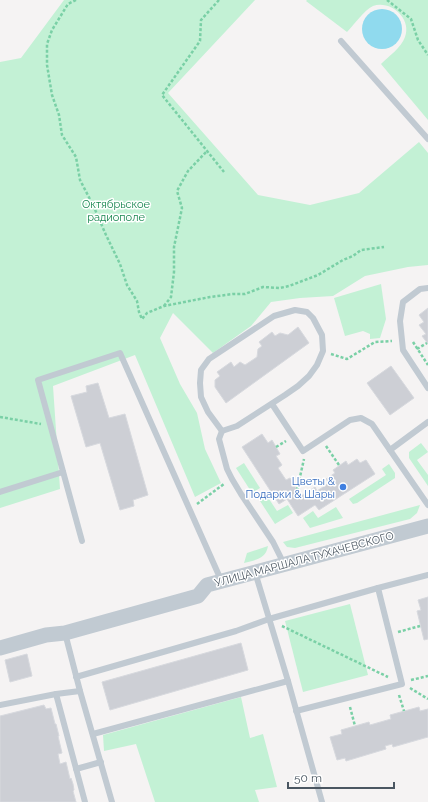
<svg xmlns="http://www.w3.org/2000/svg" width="428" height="802" font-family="Raleway,sans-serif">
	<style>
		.green { fill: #c3f1d5 }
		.water { fill: #90daee }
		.building { fill: #cdcfd5; stroke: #d7d9de }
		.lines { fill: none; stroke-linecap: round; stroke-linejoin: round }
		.path { stroke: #7ad0a6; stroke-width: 2.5; stroke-dasharray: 3 2; stroke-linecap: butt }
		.service { stroke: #c1cad2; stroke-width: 6 }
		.tertiary { stroke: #c1cad2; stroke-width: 15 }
		.shop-dot { fill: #3f7fe0; stroke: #fff; stroke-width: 1.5 }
		.labels { text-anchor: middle; stroke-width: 3; stroke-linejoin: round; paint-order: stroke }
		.park-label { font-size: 11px; fill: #17864f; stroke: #fff }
		.shop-label { font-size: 11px; fill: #366cbe; stroke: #fff; text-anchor: end }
		.street-label { font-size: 11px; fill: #4a5661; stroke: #fff }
	</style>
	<rect width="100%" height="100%" fill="#f5f3f3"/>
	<g class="green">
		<polygon points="64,0 255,0 168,93 258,195 310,205 359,193 419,142 428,153 428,265 408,267 365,276 333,296 300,298 271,302 251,326 213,353 173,313 160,338 180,384 197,413 205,449 221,483 195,497 135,355 53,386 60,489 0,508 0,62 21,58"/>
		<path d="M 307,0 L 428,0 L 428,120 L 381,64 C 389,56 401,48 405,37 C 412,19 391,0 373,6 C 364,10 354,25 347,32 L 306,1 Z"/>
		<polygon points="381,284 386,319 380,338 370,339 370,334 363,331 345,336 334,298"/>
		<polygon points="421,443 428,452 417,460 428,475 428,486 409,458 409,452"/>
		<polygon points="244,463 260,488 252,493 236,468"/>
		<polygon points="389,464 395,473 395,478 357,503 353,504 349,499 386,475 382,469"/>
		<polygon points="267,496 277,511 288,505 293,513 275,524 260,501"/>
		<polygon points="420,505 417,513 410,519 295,548 287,547 283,542"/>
		<polygon points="336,507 343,518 310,528 303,518 313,511 318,518"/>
		<path d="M 268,546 C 266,559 255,560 244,563 L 247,553 Z"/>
		<polygon points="350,604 368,675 303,692 285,621"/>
		<polygon points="241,697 250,738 263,734 277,787 255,790 259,802 155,802 136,744 104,751 103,735"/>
	</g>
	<circle class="water" cx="382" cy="29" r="20"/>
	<g class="building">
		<polygon points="428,308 428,344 422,336 426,334 419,325 424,322 419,315"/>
		<polygon points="298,327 309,343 226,403 215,387 215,380 220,376 217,372 231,362 234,367 240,362 245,365 257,357 258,349 262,346 259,342 272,332 275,336 280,333 288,335"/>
		<polygon points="391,366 414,398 390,415 367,383"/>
		<polygon points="98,383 109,418 125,414 148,495 133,500 134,506 120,510 100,443 86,447 71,396 87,392 86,386"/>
		<polygon points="262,434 268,443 272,440 280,454 276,456 282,465 278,468 286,480 290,478 301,496 315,487 317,491 329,483 326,479 335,473 333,470 346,461 348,465 357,459 360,463 366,460 375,474 319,510 315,505 298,516 287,499 279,504 242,447"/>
		<polygon points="428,597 428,639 424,640 417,611 421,610 418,600"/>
		<polygon points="241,643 248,670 110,710 102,682"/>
		<polygon points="27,654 32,676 10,682 5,660"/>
		<polygon points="44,705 46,709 51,708 55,724 56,724 59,736 58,736 62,753 58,754 60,764 66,762 70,779 71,778 73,784 74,790 73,791 76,802 0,802 0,716"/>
		<polygon points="419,707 420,711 428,709 428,737 393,747 392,744 385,746 386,749 346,761 345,758 337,760 330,737 342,734 341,730 369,722 370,725 391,719 390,715"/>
	</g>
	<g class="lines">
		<g class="path">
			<polyline points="76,0 68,4 52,30 47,44 47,65 52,95 59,115 62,135 76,157 80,180 93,205 106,235 120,264 127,285 137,301 139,312 142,319 147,313 164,306 210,297 233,294 245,294 263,287 280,288 289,286 318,275 343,260 353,256 361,250 384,247"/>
			<polyline points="219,0 201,20 200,41 162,95 224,172"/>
			<polyline points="387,0 411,19 418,40 428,55"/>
			<polyline points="164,306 171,297 174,272 174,247 182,208 177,191 188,171 207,151"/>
			<polyline points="413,342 428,365"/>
			<polyline points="417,349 427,343"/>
			<polyline points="331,354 347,359 375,342 392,341"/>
			<polyline points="0,417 41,424"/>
			<polyline points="326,446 339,465"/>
			<polyline points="276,447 286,441"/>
			<polyline points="297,490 304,459"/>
			<polyline points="197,504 224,484"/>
			<polyline points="282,626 388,677"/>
			<polyline points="398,632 420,626"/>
			<polyline points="411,680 428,676"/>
			<polyline points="410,688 428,699"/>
			<polyline points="399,695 404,711"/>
			<polyline points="350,707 355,726"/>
		</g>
		<g class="service">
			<polyline points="341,41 428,139"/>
			<polyline points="428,288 420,289 403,302 400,321 403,350 428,388"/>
			<polygon points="295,310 307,312 313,318 322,335 323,351 317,365 309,376 298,386 285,395 237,426 222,431 208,412 201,397 200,383 201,370 209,359 274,316"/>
			<polyline points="272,404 303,451 350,420 361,418 372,424 428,505"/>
			<polyline points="222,431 219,439 227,469 232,479 241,494 273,542 284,564"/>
			<polyline points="390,450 428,422"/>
			<polyline points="0,492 63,472"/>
			<polyline points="82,541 38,380 120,353 221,580"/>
			<polyline points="255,572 288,681 322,802"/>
			<polyline points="65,633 80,691 112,802"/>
			<polyline points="76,677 236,631 269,619 378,588 428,575"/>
			<polyline points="56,694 85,802"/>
			<polyline points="0,705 56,694 80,691"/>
			<polyline points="296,711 402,684 378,588"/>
			<polyline points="93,734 288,681"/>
			<polyline points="76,769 101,762"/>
		</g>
		<polyline class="tertiary" points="0,648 46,635 65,633 198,596 207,585 428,526"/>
	</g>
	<circle class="shop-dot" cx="343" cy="487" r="4"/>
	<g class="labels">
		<g class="park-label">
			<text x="116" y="208">Октябрьское<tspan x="116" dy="13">радиополе</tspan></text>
		</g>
		<g class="shop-label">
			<text x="335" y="485">Цветы &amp;<tspan x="335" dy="13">Подарки &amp; Шары</tspan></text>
		</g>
		<g class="street-label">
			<text transform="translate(304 559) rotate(-15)" y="4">УЛИЦА МАРШАЛА ТУХАЧЕВСКОГО</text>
		</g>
	</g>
	<path d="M288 782v6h106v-6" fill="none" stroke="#4a5661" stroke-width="2"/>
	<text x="294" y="782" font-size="12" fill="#4a5661" stroke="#ffffff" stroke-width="3" paint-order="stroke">50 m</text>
</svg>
